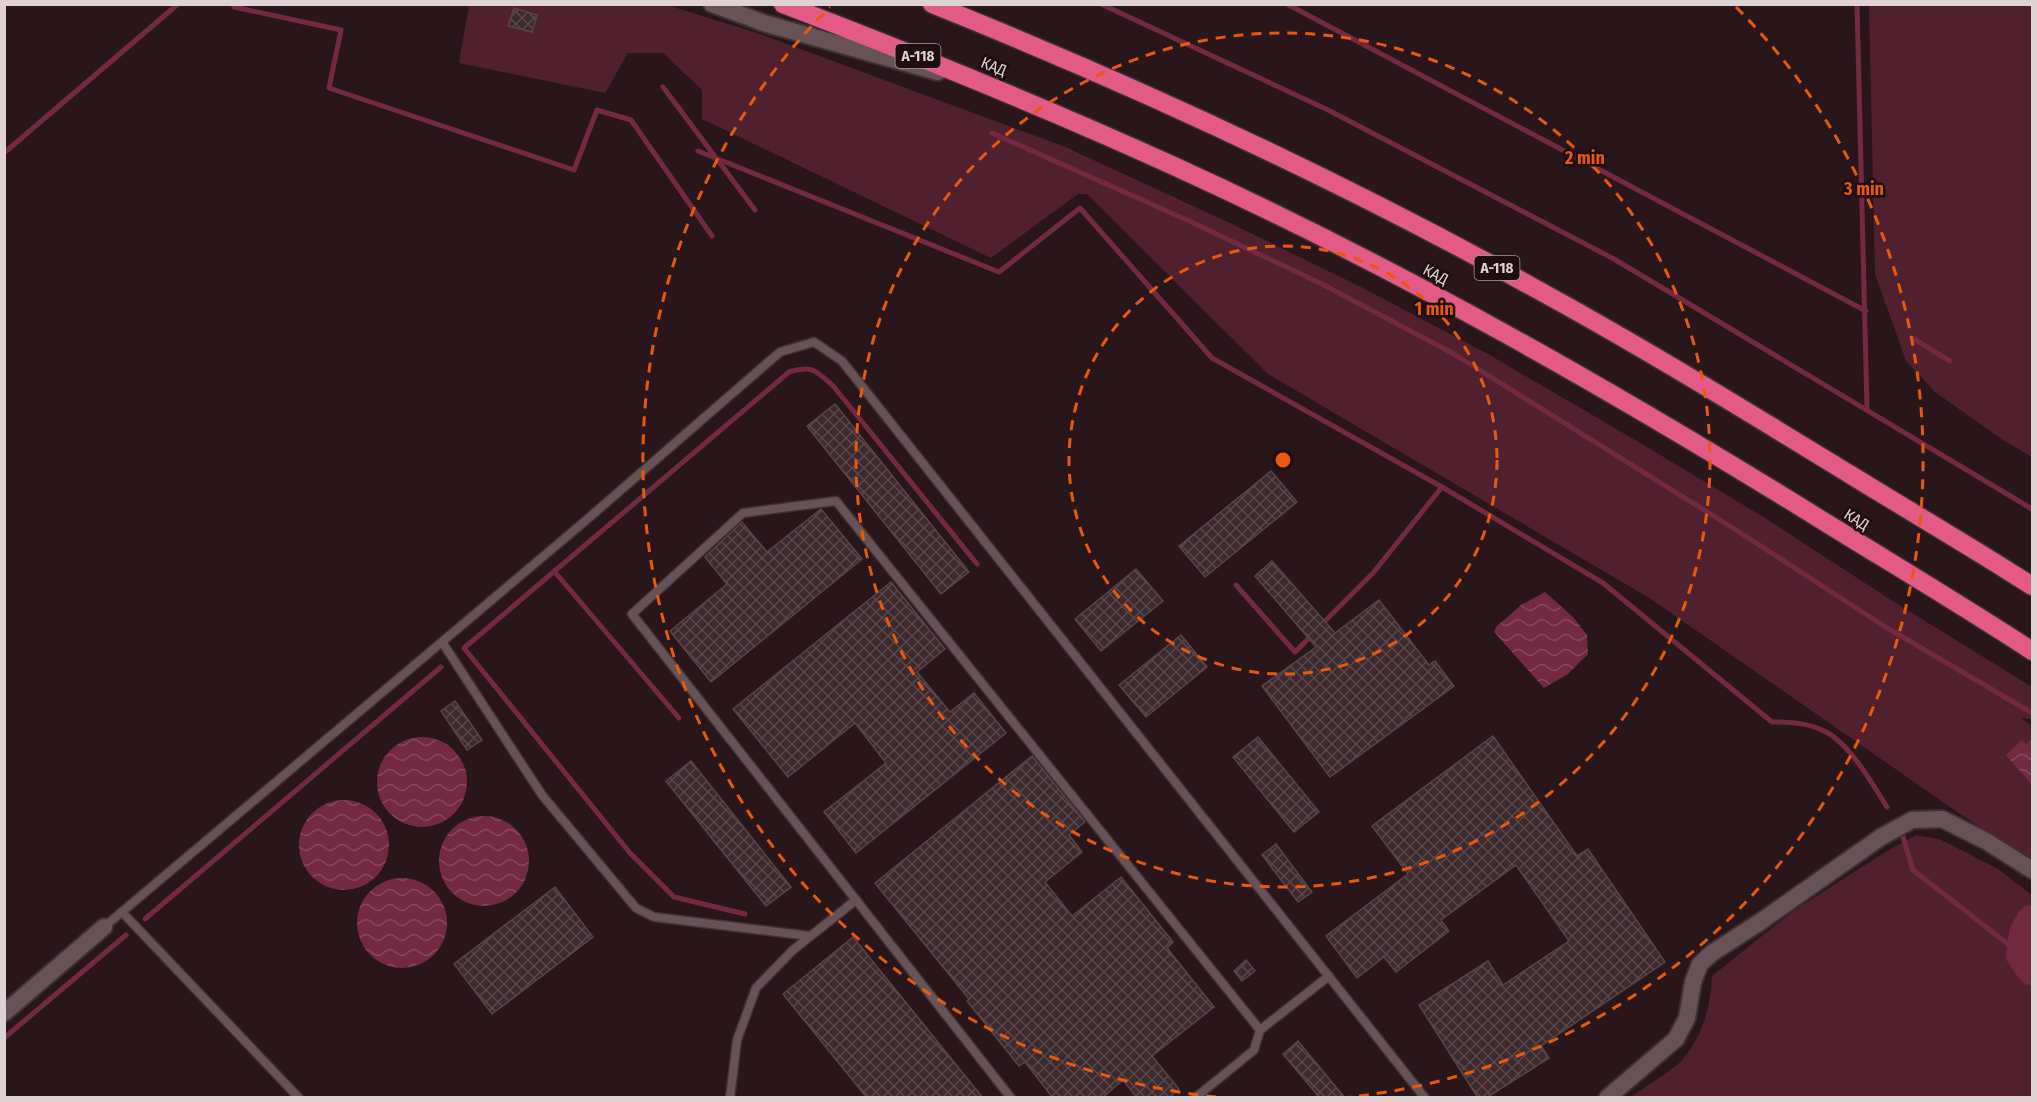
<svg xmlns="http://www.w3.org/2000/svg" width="2037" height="1102" font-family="'Fira Sans Condensed',sans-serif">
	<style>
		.green { fill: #51202f }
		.water { fill: url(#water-waves) }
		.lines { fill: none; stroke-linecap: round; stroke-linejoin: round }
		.stream { stroke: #732a41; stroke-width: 5 }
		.river { stroke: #732a41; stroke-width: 32 }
		.building { fill: url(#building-cross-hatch); stroke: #584449; stroke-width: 1.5 }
		.service-casing { stroke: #3d3133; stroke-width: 11 }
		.minor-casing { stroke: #3d3133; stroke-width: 20 }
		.motorway-casing { stroke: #3d3133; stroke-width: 21 }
		.service { stroke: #675357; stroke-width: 8 }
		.minor { stroke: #675357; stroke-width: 16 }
		.motorway { stroke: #e45a86; stroke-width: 18 }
		.ring { fill: none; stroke: #e8590c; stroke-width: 3; stroke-dasharray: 10 8 }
		.labels { text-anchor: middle; stroke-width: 5; stroke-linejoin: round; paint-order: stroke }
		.shield { fill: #1e0e12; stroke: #a4979a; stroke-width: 1.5 }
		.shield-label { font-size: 15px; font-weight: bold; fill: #ded2d4 }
		.street-label { font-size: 16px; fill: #ded2d4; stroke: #1e0e12 }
		.centre { fill: #e8590c; stroke: #1e0e12; stroke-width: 3 }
		.ring-label { font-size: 18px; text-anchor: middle; font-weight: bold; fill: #e8590c; stroke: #1e0e12; stroke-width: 5; stroke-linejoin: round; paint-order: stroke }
	</style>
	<defs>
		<pattern id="water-waves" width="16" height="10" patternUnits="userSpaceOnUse" patternTransform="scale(1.5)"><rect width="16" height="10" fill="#732a41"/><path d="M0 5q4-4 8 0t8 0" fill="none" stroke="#86485c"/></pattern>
		<pattern id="building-cross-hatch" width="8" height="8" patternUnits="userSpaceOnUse" patternTransform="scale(1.5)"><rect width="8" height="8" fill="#3c2a2e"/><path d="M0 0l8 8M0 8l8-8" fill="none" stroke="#58484b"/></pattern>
	</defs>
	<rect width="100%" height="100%" fill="#28161b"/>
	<g class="green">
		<polygon points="469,5 667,5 757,33 1063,146 1232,224 1361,287 1488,354 1637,441 1765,518 1891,600 2032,687 2032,719 2021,718 2032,726 2032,862 1950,807 1651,599 1268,374 1087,194 1078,194 991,258 702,119 702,90 663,53 628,53 605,93 459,63"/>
		<polygon points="1869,5 2032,5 2032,457 2003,440 1935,392 1906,361 1875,274"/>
		<path d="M 1916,835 L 1939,839 L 1967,853 L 1998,869 L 2032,895 L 2032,1097 L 1631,1097 C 1644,1087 1674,1070 1683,1059 C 1703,1035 1711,1006 1712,976 L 1793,911 L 1887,851 Z"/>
	</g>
	<g class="water">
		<polygon points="1545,592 1573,617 1587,635 1588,654 1568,674 1544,688 1494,632 1496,627 1521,605"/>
		<circle cx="422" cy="782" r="45"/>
		<polygon points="2022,740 2032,751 2032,785 2006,755"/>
		<circle cx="344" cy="845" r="45"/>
		<circle cx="484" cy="861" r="45"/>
		<circle cx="402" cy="923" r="45"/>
	</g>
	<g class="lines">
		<g class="stream">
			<polyline points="234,4 234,7 341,30 329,88 574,170 597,110 631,120 712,236"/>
			<polyline points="1101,4 1328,110 1614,259 2032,509"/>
			<polyline points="1287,4 1866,311"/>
			<polyline points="1857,4 1867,410"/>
			<polyline points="663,87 755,210"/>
			<polyline points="992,133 1187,220 1322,284 1454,354 1736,530 1884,626 2032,713"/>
			<path d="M 698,151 L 999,272 L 1080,208 L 1212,358 L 1442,487 L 1603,583 L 1772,722 C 1790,722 1810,723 1826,732 C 1850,744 1873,785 1887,807"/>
			<polyline points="4,153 178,4"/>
			<polyline points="1912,338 1950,361"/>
			<polyline points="554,571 679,718"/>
			<polyline points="1236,585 1295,652 1312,635"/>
			<polyline points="1320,626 1373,573 1442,487"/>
			<polyline points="2032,742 2028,746 2032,754"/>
			<polyline points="1903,837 1913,870 2022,955"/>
			<path d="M 745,914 L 674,897 L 630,853 L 464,648 L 789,372 C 813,365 816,370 834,387 L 977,564"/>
			<polyline points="145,919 441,667"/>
			<polyline points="4,1038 126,935"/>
		</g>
		<polyline class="river" points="2032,921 2025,934 2022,955 2032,969"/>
	</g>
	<g class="building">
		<polygon points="514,8 537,15 532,32 508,26"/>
		<polygon points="835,404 969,572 941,594 807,426"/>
		<polygon points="1271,471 1297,502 1205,577 1179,546"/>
		<polygon points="821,509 862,559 711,682 670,631 727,584 705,557 742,522 767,552"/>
		<polygon points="1272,561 1335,633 1379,600 1429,665 1435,661 1454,686 1330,777 1262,686 1316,647 1255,576"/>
		<polygon points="1136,569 1163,601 1101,651 1075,619"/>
		<polygon points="891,582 945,649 917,672 950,712 974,693 1006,733 856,853 824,812 886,763 855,723 788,777 733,709"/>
		<polygon points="1181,635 1207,667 1146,717 1119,685"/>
		<polygon points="455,701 482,740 467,750 441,711"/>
		<polygon points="1493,736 1577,856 1588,849 1665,962 1541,1046 1549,1058 1486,1098 1478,1098 1419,1005 1488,961 1503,985 1569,941 1516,865 1441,920 1449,931 1396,972 1384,957 1357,978 1326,936 1408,874 1372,826"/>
		<polygon points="1258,737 1319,812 1294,832 1233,757"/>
		<polygon points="1032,756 1085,822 1069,835 1082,852 1045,882 1072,916 1121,877 1173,942 1167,948 1214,1007 1152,1056 1179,1089 1169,1098 1137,1098 1123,1080 1102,1098 1053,1098 1025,1062 1019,1066 967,1001 969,999 875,883"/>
		<polygon points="691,761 791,887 766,906 666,781"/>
		<polygon points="1276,844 1312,892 1298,902 1262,855"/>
		<polygon points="555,887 593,937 492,1014 454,964"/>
		<polygon points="853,937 983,1098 867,1098 783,994"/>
		<polygon points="1246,960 1255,971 1242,981 1234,971"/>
		<polygon points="1298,1041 1345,1098 1320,1098 1283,1054"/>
	</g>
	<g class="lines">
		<defs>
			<g id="service">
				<polyline points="442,642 542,795 636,908 654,917 810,936"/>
				<polyline points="856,900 632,614 743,513 836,501 1260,1030"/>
				<polyline points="122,912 299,1098"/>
				<polyline points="104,927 584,522 780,352 814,342 842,361 1425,1098"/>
				<polyline points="730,1098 737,1040 756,988 793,950 856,900 1011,1098"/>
				<polyline points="1195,1098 1254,1050 1260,1030 1329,976"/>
			</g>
			<g id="minor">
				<polyline points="712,4 767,24 938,72"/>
				<polyline points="4,1013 104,927"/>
				<polyline points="1607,1098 1676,1039 1687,1018 1693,982 1700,964 1712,953 1760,922 1881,837 1912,820 1942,819 1986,841 2032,870"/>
			</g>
			<g id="motorway">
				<path d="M 783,4 C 916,55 1047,108 1176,167 C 1402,270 1617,393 1828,524 C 1896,566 1965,607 2032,651"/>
				<path d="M 932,4 C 1139,87 1343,182 1538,290 C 1644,348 1748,412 1851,475 C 1911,512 1973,548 2032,586"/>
			</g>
		</defs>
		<use href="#service" class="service-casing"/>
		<use href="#minor" class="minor-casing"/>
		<use href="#motorway" class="motorway-casing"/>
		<use href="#service" class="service"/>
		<use href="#minor" class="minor"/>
		<use href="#motorway" class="motorway"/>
	</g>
	<g class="ring">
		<circle cx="1283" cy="460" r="214"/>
		<circle cx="1283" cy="460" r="427"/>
		<path d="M1216 1097A641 641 0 0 1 830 7M1736 7A641 641 0 0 1 1350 1097"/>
	</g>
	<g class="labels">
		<g class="shield">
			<rect x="895.5" y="44" width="45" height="24" rx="4.5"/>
			<rect x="1474.5" y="256" width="45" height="24" rx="4.5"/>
		</g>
		<g class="shield-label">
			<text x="918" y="61">А-118</text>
			<text x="1497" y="273">А-118</text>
		</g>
		<g class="street-label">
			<text transform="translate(994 66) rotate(22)" y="6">КАД</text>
			<text transform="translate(1436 274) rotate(28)" y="6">КАД</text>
			<text transform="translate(1857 519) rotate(32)" y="6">КАД</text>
		</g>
	</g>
	<circle cx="1283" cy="460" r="9" class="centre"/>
	<g class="ring-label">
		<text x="1585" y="164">2 min</text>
		<text x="1864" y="195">3 min</text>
		<text x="1434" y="315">1 min</text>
	</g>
	<rect width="2037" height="1102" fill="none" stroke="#ded2d4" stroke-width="12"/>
</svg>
